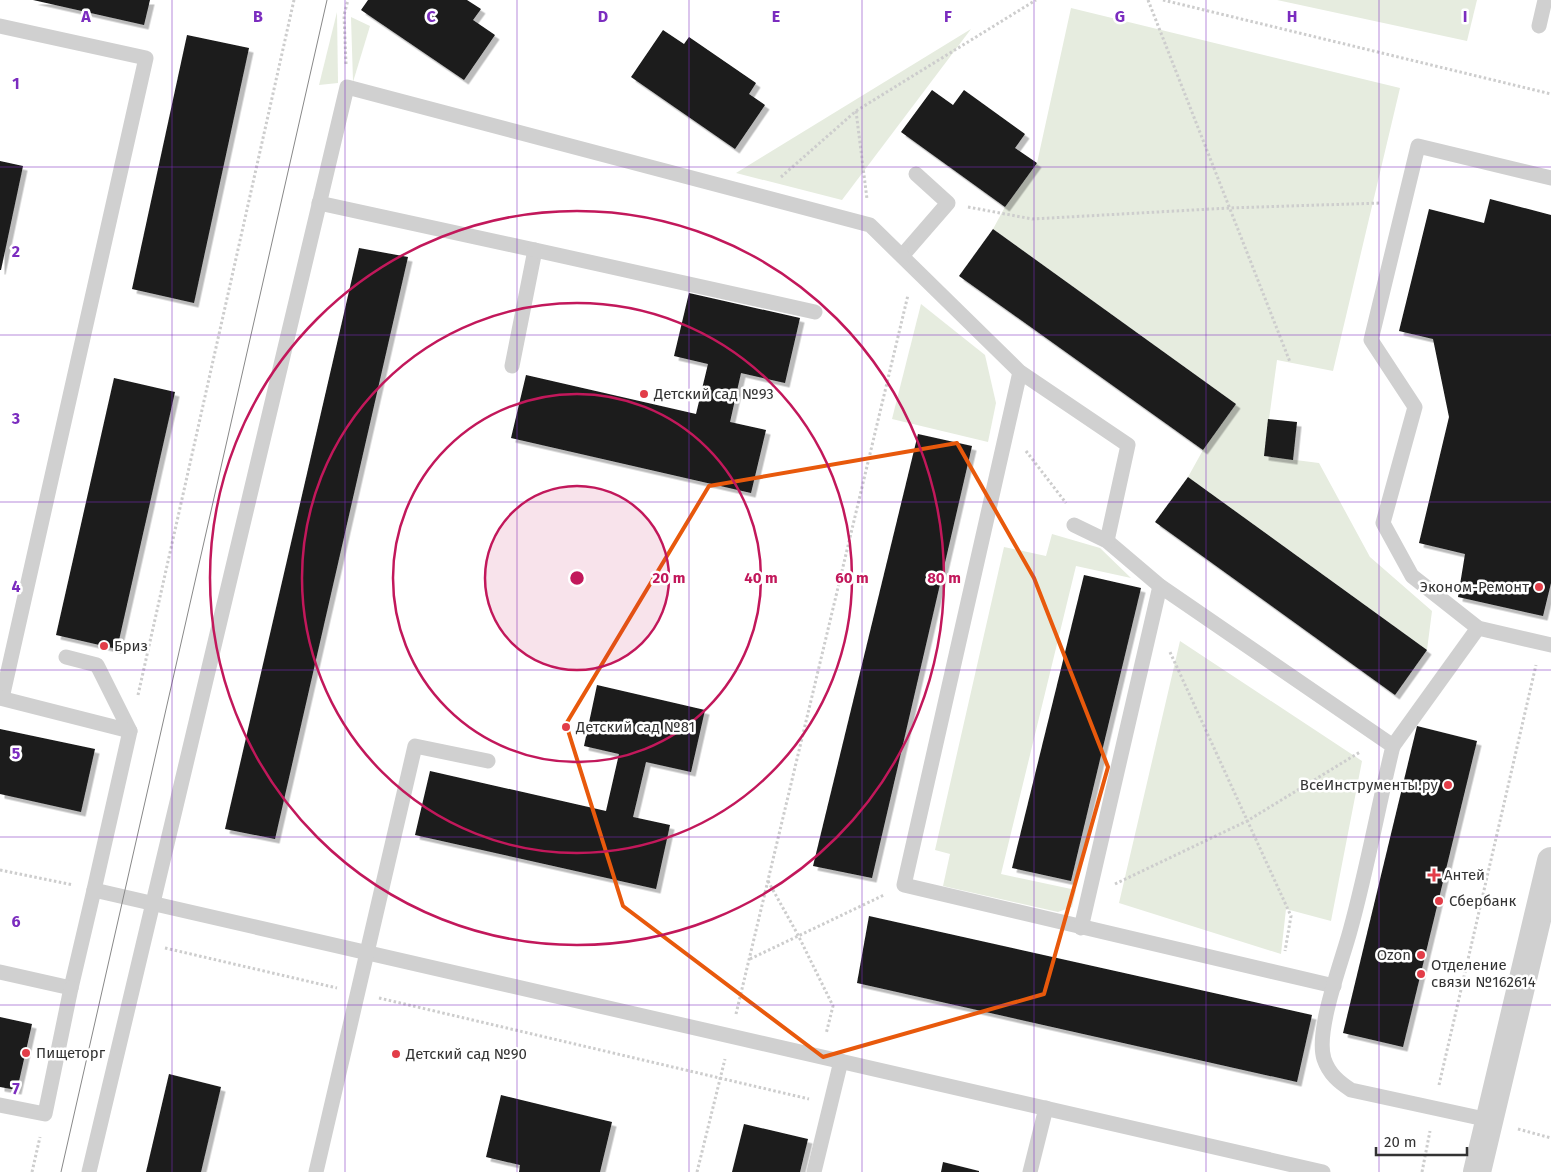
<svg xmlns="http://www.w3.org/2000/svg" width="1551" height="1172" font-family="'Fira Sans',sans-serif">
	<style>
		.green { fill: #e6ecdf }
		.building { fill: #1a1a1a; filter: url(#shadow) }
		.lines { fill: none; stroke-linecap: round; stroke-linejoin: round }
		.path { stroke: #cdcdcd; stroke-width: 3; stroke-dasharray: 2.5 2.5; stroke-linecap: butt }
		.service { stroke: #d0d0d0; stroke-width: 15 }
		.tertiary { stroke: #d0d0d0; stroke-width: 28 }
		.tram { stroke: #888; stroke-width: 1 }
		.marked { fill: none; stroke: #e8590c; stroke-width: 4; stroke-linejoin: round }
		.grid { fill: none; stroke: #7b2cbf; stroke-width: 1; stroke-opacity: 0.55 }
		.ring { fill: none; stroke: #c2185b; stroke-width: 2.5 }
		.poi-dot { fill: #e23d48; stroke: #fff; stroke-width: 2 }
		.labels { text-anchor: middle; stroke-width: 5; stroke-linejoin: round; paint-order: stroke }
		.poi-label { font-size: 15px; fill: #333; stroke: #fff; text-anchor: start }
		.grid-label { font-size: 16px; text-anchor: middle; font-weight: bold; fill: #7b2cbf; stroke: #fff; stroke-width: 5; stroke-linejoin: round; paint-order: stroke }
		.centre { fill: #c2185b; stroke: #fff; stroke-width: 2.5 }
		.ring-label { font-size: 15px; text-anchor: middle; font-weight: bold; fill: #c2185b; stroke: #fff; stroke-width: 5; stroke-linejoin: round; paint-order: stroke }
	</style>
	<defs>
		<filter id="shadow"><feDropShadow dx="4.5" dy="4.5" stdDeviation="0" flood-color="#0004"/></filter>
	</defs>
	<rect width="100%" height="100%" fill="#fff"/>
	<g class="green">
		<polygon points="1277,0 1477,0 1467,41"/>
		<polygon points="1071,8 1400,88 1333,371 1277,360 1264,456 1319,463 1370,557 1432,611 1427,650 1188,477 1203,450 1236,404 993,229 1005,207 1037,163"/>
		<polygon points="337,12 338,83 319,85"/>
		<polygon points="351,17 370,26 353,82"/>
		<polygon points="971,29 842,200 736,173"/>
		<polygon points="921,304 985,355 996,403 988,442 892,419"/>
		<polygon points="1052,534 1100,548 1131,578 1076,566 1001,874 1076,890 1072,907 1058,912 943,886 950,854 935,850 1004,547 1046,556"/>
		<polygon points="1180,641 1362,761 1331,921 1286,909 1281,954 1119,903"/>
	</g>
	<g class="building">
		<polygon points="33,0 150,0 144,25"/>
		<polygon points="368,0 467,0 481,9 473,20 495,35 464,80 361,10"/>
		<polygon points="663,30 684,44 689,37 756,83 749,94 765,105 735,149 631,77"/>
		<polygon points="187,35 249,48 194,303 132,289"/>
		<polygon points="932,90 953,105 964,90 1025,134 1015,148 1037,163 1005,207 901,132"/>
		<polygon points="0,161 23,166 1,270 0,270"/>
		<polygon points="1490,199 1551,215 1551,583 1543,616 1458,597 1465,554 1419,543 1449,417 1433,339 1399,331 1429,209 1484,223"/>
		<polygon points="993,229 1236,404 1203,450 959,276"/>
		<polygon points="359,248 408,257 275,839 225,829"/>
		<polygon points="689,293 800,318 785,383 741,373 730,422 766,430 751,493 511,438 526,375 696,414 708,364 674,356"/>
		<polygon points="114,378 175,392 117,649 56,635"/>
		<polygon points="1268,419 1297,422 1293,460 1264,456"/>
		<polygon points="918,434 972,446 872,878 813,866"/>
		<polygon points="1188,477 1427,650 1395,695 1155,522"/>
		<polygon points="1084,575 1141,588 1071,881 1012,868"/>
		<polygon points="597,685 705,710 691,772 646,762 633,817 670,825 656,889 415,835 430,771 606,811 619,754 584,746"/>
		<polygon points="1417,726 1477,741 1403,1047 1343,1033"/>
		<polygon points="0,729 95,749 81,812 0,794"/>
		<polygon points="869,916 1312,1015 1297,1082 857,983"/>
		<polygon points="0,1017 32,1024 17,1090 0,1087"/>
		<polygon points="169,1074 221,1087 201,1172 146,1172"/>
		<polygon points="501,1095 612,1122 600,1172 519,1172 520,1165 486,1157"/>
		<polygon points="744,1124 808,1139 800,1172 732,1172"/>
		<polygon points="943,1162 979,1171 979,1172 941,1172"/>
	</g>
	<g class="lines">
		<g class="path">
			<polyline points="1148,0 1290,362"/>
			<polyline points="1163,0 1551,94"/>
			<polyline points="346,64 344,15 348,0"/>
			<polyline points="856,111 867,199"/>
			<polyline points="781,177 856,111 1036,0"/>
			<polyline points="968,207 1032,219 1229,208 1381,203"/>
			<polyline points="1026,451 1066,503"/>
			<polyline points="1170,652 1291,916 1285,951"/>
			<polyline points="138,695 294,0"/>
			<polyline points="0,870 73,885"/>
			<polyline points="768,881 798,935 833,1006 826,1034"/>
			<polyline points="1115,884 1247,821 1360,752"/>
			<polyline points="165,948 337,988"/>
			<polyline points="750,959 884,895"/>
			<polyline points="379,998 809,1099"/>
			<polyline points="736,1014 908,295"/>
			<polyline points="1439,1085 1536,665"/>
			<polyline points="1518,1129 1551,1138"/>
			<polyline points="32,1172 40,1137"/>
			<polyline points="697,1172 725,1059"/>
			<polyline points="1422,1172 1430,1131"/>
		</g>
		<g class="service">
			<polyline points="0,26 146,58 2,698"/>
			<polyline points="1539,26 1545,0"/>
			<polyline points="1551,178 1418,146 1371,340 1415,407 1383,523 1412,576 1478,628 1551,645"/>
			<polyline points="319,203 535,250 512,366"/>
			<polyline points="535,250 815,312"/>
			<polyline points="902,256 948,203 916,174"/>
			<polyline points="1020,372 904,885 1334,986"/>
			<path d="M 1074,525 L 1107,541 L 1160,586 L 1393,746 C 1378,807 1367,870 1350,931 C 1342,961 1315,1031 1324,1059 C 1329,1074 1339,1082 1351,1090 L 1489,1120"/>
			<polyline points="66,657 97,665 130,731 94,890"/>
			<polyline points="0,698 130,731"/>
			<polyline points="1393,746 1478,628"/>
			<polyline points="1081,928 1160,586"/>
			<polyline points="0,972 71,988 94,890 1323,1172"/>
			<polyline points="0,1105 45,1114 71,988"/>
			<polyline points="89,1172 347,87 870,225 1020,372 1128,445 1107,541"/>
			<polyline points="316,1172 415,746 488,761"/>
			<polyline points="814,1172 841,1061"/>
			<polyline points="1030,1172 1046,1108"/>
		</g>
		<polyline class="tertiary" points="1477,1172 1551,861"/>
		<polyline class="tram" points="61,1172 327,0"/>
	</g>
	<path class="marked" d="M 957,443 L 1034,578 L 1108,767 L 1044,994 L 823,1057 L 623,906 L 566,724 L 709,486 Z"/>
	<path class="grid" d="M 172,0 L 172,1172M 345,0 L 345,1172M 517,0 L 517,1172M 689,0 L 689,1172M 862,0 L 862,1172M 1034,0 L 1034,1172M 1206,0 L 1206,1172M 1379,0 L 1379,1172M 0,167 L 1551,167M 0,335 L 1551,335M 0,502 L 1551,502M 0,670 L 1551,670M 0,837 L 1551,837M 0,1005 L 1551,1005"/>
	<circle cx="577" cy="578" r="92" fill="#c2185b" fill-opacity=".12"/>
	<g class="ring">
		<circle cx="577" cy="578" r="92"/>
		<circle cx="577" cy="578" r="184"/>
		<circle cx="577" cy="578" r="275"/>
		<circle cx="577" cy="578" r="367"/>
	</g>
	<g class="poi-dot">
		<circle cx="644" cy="394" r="5"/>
		<circle cx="1539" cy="587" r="5"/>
		<circle cx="104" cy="646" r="5"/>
		<circle cx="566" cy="727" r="5"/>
		<circle cx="1448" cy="785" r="5"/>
		<path d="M1431.5 867.5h5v5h5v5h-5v5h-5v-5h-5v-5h5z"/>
		<circle cx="1439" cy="901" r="5"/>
		<circle cx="1421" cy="955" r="5"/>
		<circle cx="1421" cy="974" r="5"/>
		<circle cx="26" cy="1053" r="5"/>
		<circle cx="396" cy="1054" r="5"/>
	</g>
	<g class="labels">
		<g class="poi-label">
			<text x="654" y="399">Детский сад №93</text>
			<text x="1529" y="592" text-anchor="end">Эконом-Ремонт</text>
			<text x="114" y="651">Бриз</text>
			<text x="576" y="732">Детский сад №81</text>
			<text x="1438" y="790" text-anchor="end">ВсеИнструменты.ру</text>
			<text x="1444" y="880">Антей</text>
			<text x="1449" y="906">Сбербанк</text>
			<text x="1411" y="960" text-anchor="end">Ozon</text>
			<text x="1431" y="970">Отделение<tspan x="1431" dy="17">связи №162614</tspan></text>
			<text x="36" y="1058">Пищеторг</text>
			<text x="406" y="1059">Детский сад №90</text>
		</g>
	</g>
	<g class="grid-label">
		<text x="86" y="22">A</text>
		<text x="258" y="22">B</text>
		<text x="431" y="22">C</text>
		<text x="603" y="22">D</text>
		<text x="776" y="22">E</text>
		<text x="948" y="22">F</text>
		<text x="1120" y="22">G</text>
		<text x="1292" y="22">H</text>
		<text x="1465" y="22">I</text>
		<text x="16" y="89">1</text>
		<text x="16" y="257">2</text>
		<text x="16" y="424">3</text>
		<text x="16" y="592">4</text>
		<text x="16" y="759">5</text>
		<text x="16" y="927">6</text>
		<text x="16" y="1094">7</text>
	</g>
	<circle cx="577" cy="578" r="8" class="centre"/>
	<g class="ring-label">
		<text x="669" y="583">20 m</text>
		<text x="761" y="583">40 m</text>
		<text x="852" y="583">60 m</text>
		<text x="944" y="583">80 m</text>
	</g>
	<path d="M1376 1147v8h91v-8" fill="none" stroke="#333333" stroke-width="2.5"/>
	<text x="1384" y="1147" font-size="15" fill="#333333" stroke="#ffffff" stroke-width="4" paint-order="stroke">20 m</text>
</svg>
